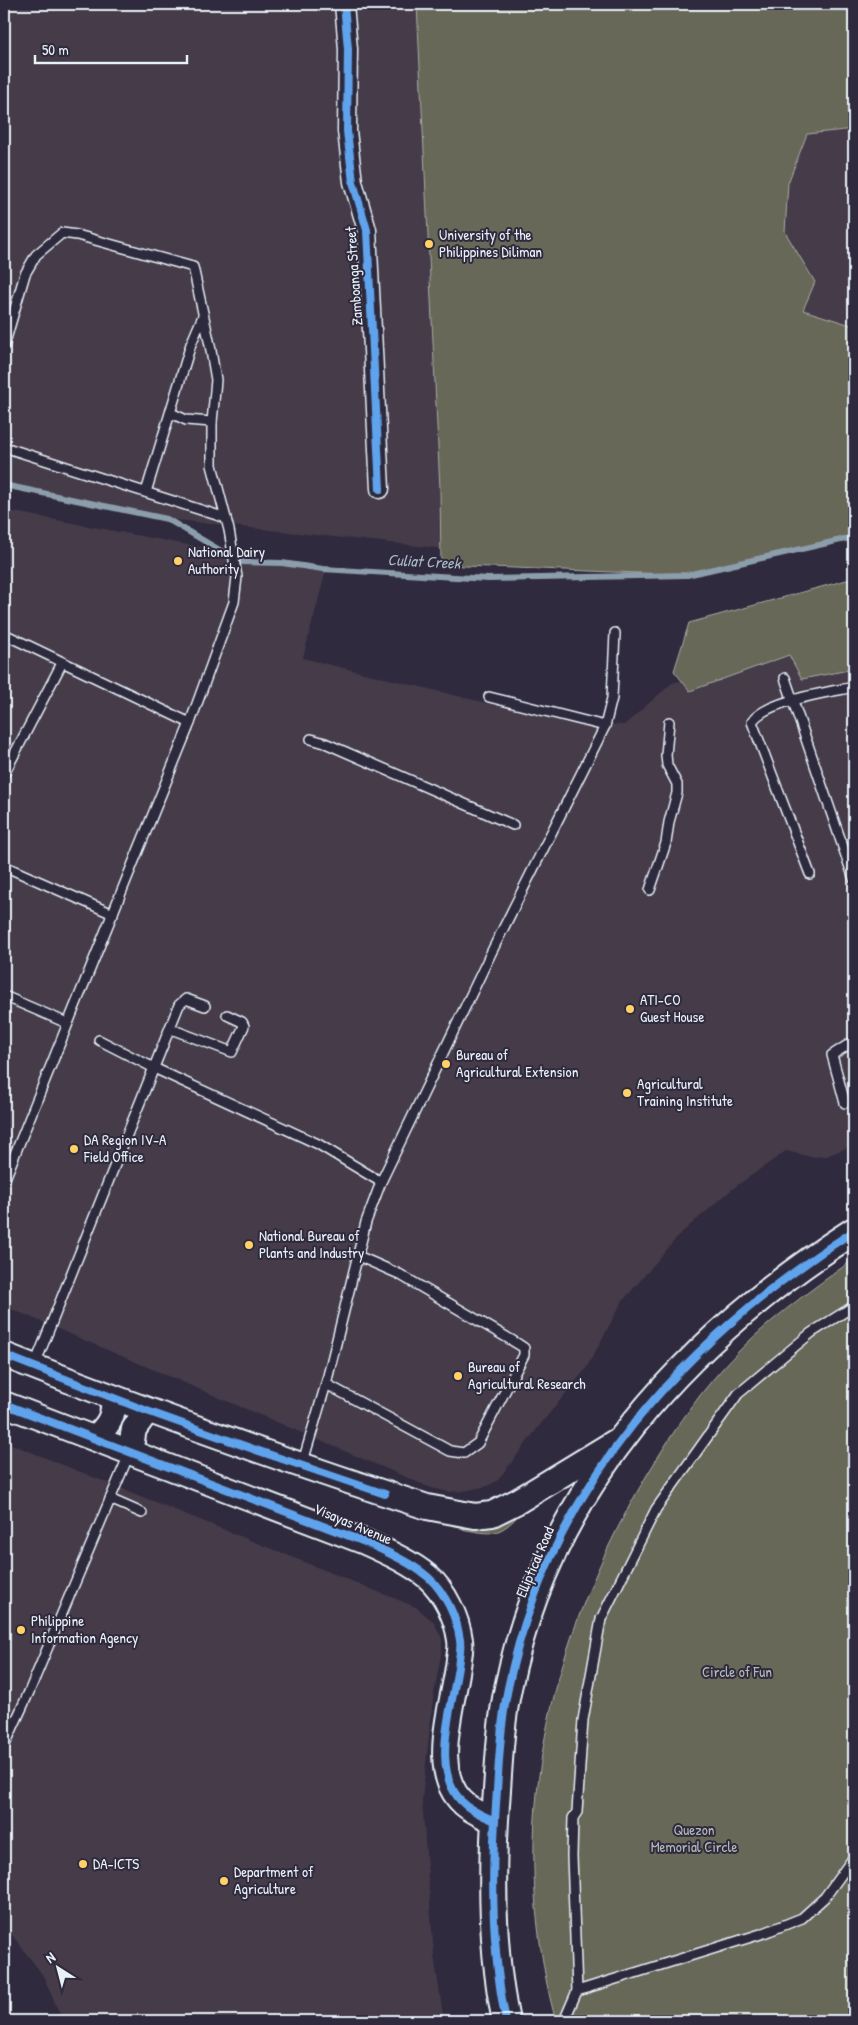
<svg xmlns="http://www.w3.org/2000/svg" width="858" height="2025" font-family="'Patrick Hand',sans-serif">
	<style>
		.built { fill: #453a49 }
		.green { fill: #676759; stroke: #a8aca8 }
		.lines { fill: none; stroke-linecap: round; stroke-linejoin: round }
		.stream { stroke: #8c9eab; stroke-width: 6 }
		.lane-casing { stroke: #e8f1f8; stroke-width: 12 }
		.street-casing { stroke: #e8f1f8; stroke-width: 21 }
		.secondary-casing { stroke: #e8f1f8; stroke-width: 28 }
		.primary-casing { stroke: #e8f1f8; stroke-width: 30 }
		.lane { stroke: #2f2a3d; stroke-width: 9 }
		.street { stroke: #2f2a3d; stroke-width: 18 }
		.secondary { stroke: #2f2a3d; stroke-width: 24 }
		.primary { stroke: #2f2a3d; stroke-width: 26 }
		.cycleway-casing { stroke: #2f2a3d; stroke-width: 11 }
		.cycleway { stroke: #60a3ed; stroke-width: 8 }
		.poi-dot { fill: #ffd166; stroke: #2f2a3d; stroke-width: 2 }
		.labels { text-anchor: middle; stroke-width: 4; stroke-linejoin: round; paint-order: stroke }
		.poi-label { font-size: 15px; fill: #e8f1f8; stroke: #2f2a3d; text-anchor: start }
		.street-label { font-size: 15px; fill: #e8f1f8; stroke: #2f2a3d }
		.park-label { font-size: 15px; fill: #b4bab8; stroke: #2f2a3d }
		.water-label { font-size: 16px; font-style: italic; fill: #aabac5; stroke: #2f2a3d }
	</style>
	<rect width="100%" height="100%" fill="#2f2a3d"/>
	<filter id="ink" filterUnits="userSpaceOnUse"><feTurbulence type="fractalNoise" baseFrequency=".02" numOctaves="2"/><feDisplacementMap in="SourceGraphic" scale="10" xChannelSelector="R" yChannelSelector="G"/><feConvolveMatrix kernelMatrix="1 2 1 2 8 2 1 2 1" color-interpolation-filters="sRGB"/></filter>
	<g filter="url(#ink)">
		<g class="built">
			<polygon points="4,4 854,4 854,537 687,575 167,519 4,485"/>
			<polygon points="4,510 326,571 303,658 556,720 624,725 672,683 854,639 854,1145 827,1156 811,1157 786,1151 735,1187 680,1234 622,1302 586,1369 544,1420 498,1480 488,1486 463,1491 449,1492 431,1488 4,1306"/>
			<polygon points="4,1441 416,1607 434,1622 442,1639 442,1649 433,1700 422,1800 434,1955 444,2021 63,2021 42,1974 4,1925"/>
		</g>
		<g class="green">
			<polygon points="417,4 854,4 854,129 807,134 788,183 785,232 815,282 803,310 854,326 854,537 687,575 441,565 440,489"/>
			<polygon points="854,578 854,669 802,679 789,655 690,691 674,671 689,623"/>
			<path d="M 854,1259 L 854,2021 L 556,2021 C 547,1990 542,1959 538,1927 C 519,1768 566,1611 647,1475 C 670,1437 693,1401 723,1368 C 761,1325 808,1292 854,1259 Z"/>
			<path d="M 518,1516 C 496,1539 489,1533 460,1529 L 493,1524 Z"/>
		</g>
		<g class="lines">
			<polyline class="stream" points="4,485 167,519 240,562 282,563 323,569 488,579 687,575 854,537"/>
			<defs>
				<g id="lane">
					<polyline points="4,346 25,274 36,255 62,233 77,235 193,267 210,345 216,380 212,422 212,465 229,530 237,577 234,602 190,723 4,1181"/>
					<polyline points="171,413 186,420 212,422"/>
					<polyline points="4,447 226,518"/>
					<polyline points="146,492 191,344 203,316"/>
					<polyline points="4,634 190,723"/>
					<polyline points="785,678 854,879"/>
					<polyline points="489,697 605,726"/>
					<polyline points="311,739 325,743 513,825"/>
					<polyline points="4,774 62,663"/>
					<polyline points="4,866 113,914"/>
					<path d="M 810,874 L 752,722 C 764,701 830,692 854,687"/>
					<polyline points="650,890 666,843 669,822 677,793 677,784 667,765 666,755 669,722"/>
					<polyline points="4,996 67,1023"/>
					<polyline points="171,1029 232,1052 244,1026 242,1022 227,1015"/>
					<polyline points="99,1040 154,1068 318,1144 381,1182"/>
					<polyline points="845,1103 832,1055 854,1041"/>
					<polyline points="34,1367 179,1005 186,999 205,1006"/>
					<polyline points="326,1384 450,1451 464,1453 478,1443 524,1355 524,1348 518,1344 399,1274 358,1256"/>
					<polyline points="302,1465 326,1384 366,1222 381,1182 492,951 605,726 612,698 615,633"/>
					<polyline points="110,1499 142,1513"/>
					<polyline points="4,1747 29,1692 130,1452"/>
					<polyline points="577,1991 764,1933 802,1918 825,1897 854,1857"/>
					<polyline points="564,2021 577,1991 572,1856 573,1818 577,1812 583,1720 601,1619 656,1509 738,1394 811,1333 854,1306"/>
				</g>
				<polyline id="street" points="344,4 348,49 347,131 353,182 367,230 380,489"/>
				<g id="secondary">
					<path d="M 4,1355 C 143,1410 284,1461 427,1507 L 475,1516 L 492,1514 L 518,1501 L 620,1439"/>
					<path d="M 4,1404 L 365,1542 C 387,1552 410,1562 428,1577 C 445,1592 457,1618 460,1640 C 461,1646 460,1653 459,1659 C 455,1702 425,1776 468,1807 C 476,1813 486,1817 495,1821"/>
					<path d="M 94,1438 C 108,1427 115,1416 113,1398"/>
					<polyline points="130,1452 134,1429 147,1411"/>
				</g>
				<path id="primary" d="M 506,2021 C 491,1950 491,1876 496,1804 C 499,1765 500,1726 508,1688 C 549,1487 685,1339 854,1231"/>
			</defs>
			<use href="#lane" class="lane-casing"/>
			<use href="#street" class="street-casing"/>
			<use href="#secondary" class="secondary-casing"/>
			<use href="#primary" class="primary-casing"/>
			<use href="#lane" class="lane"/>
			<use href="#street" class="street"/>
			<use href="#secondary" class="secondary"/>
			<use href="#primary" class="primary"/>
			<defs>
				<g id="cycleway">
					<polyline points="344,4 348,49 347,131 353,182 367,230 380,489"/>
					<polyline points="4,1355 147,1411 256,1450 385,1494"/>
					<path d="M 4,1404 L 365,1542 C 387,1552 410,1562 428,1577 C 445,1592 457,1618 460,1640 C 461,1646 460,1653 459,1659 C 455,1702 425,1776 468,1807 C 476,1813 486,1817 495,1821"/>
					<path d="M 506,2021 C 491,1950 491,1876 496,1804 C 499,1765 500,1726 508,1688 C 549,1487 685,1339 854,1231"/>
				</g>
			</defs>
			<use href="#cycleway" class="cycleway-casing"/>
			<use href="#cycleway" class="cycleway"/>
		</g>
	</g>
	<g class="poi-dot">
		<circle cx="429" cy="244" r="5"/>
		<circle cx="178" cy="561" r="5"/>
		<circle cx="630" cy="1009" r="5"/>
		<circle cx="446" cy="1064" r="5"/>
		<circle cx="627" cy="1093" r="5"/>
		<circle cx="74" cy="1149" r="5"/>
		<circle cx="249" cy="1245" r="5"/>
		<circle cx="458" cy="1376" r="5"/>
		<circle cx="21" cy="1630" r="5"/>
		<circle cx="83" cy="1864" r="5"/>
		<circle cx="224" cy="1881" r="5"/>
	</g>
	<g class="labels">
		<g class="poi-label">
			<text x="439" y="240">University of the<tspan x="439" dy="17">Philippines Diliman</tspan></text>
			<text x="188" y="557">National Dairy<tspan x="188" dy="17">Authority</tspan></text>
			<text x="640" y="1005">ATI-CO<tspan x="640" dy="17">Guest House</tspan></text>
			<text x="456" y="1060">Bureau of<tspan x="456" dy="17">Agricultural Extension</tspan></text>
			<text x="637" y="1089">Agricultural<tspan x="637" dy="17">Training Institute</tspan></text>
			<text x="84" y="1145">DA Region IV-A<tspan x="84" dy="17">Field Office</tspan></text>
			<text x="259" y="1241">National Bureau of<tspan x="259" dy="17">Plants and Industry</tspan></text>
			<text x="468" y="1372">Bureau of<tspan x="468" dy="17">Agricultural Research</tspan></text>
			<text x="31" y="1626">Philippine<tspan x="31" dy="17">Information Agency</tspan></text>
			<text x="93" y="1869">DA-ICTS</text>
			<text x="234" y="1877">Department of<tspan x="234" dy="17">Agriculture</tspan></text>
		</g>
		<g class="street-label">
			<text transform="translate(354 276) rotate(-94)" y="5">Zamboanga Street</text>
			<text transform="translate(353 1524) rotate(23)" y="5">Visayas Avenue</text>
			<text transform="translate(535 1562) rotate(-67)" y="5">Elliptical Road</text>
		</g>
		<g class="park-label">
			<text x="737" y="1677">Circle of Fun</text>
			<text x="694" y="1835">Quezon<tspan x="694" dy="17">Memorial Circle</tspan></text>
		</g>
		<g class="water-label">
			<text transform="translate(424 561) rotate(3)" y="6">Culiat Creek</text>
		</g>
	</g>
	<rect width="858" height="2025" fill="none" stroke="#2f2a3d" stroke-width="20"/>
	<rect x="10" y="10" width="838" height="2005" fill="none" stroke="#e8f1f8" stroke-width="2" filter="url(#ink)"/>
	<g transform="translate(58 1968) rotate(324)" stroke="#2f2a3d" stroke-width="4" paint-order="stroke">
	<path d="M0-4L9 19L0 12L-9 19Z" fill="#e8f1f8"/>
	<text y="-8" font-size="14" font-weight="bold" text-anchor="middle" fill="#e8f1f8">N</text>
	</g>
	<path d="M35 55v8h152v-8" fill="none" stroke="#e8f1f8" stroke-width="2.5"/>
	<text x="42" y="55" font-size="15" fill="#e8f1f8" stroke="#2f2a3d" stroke-width="4" paint-order="stroke">50 m</text>
</svg>
